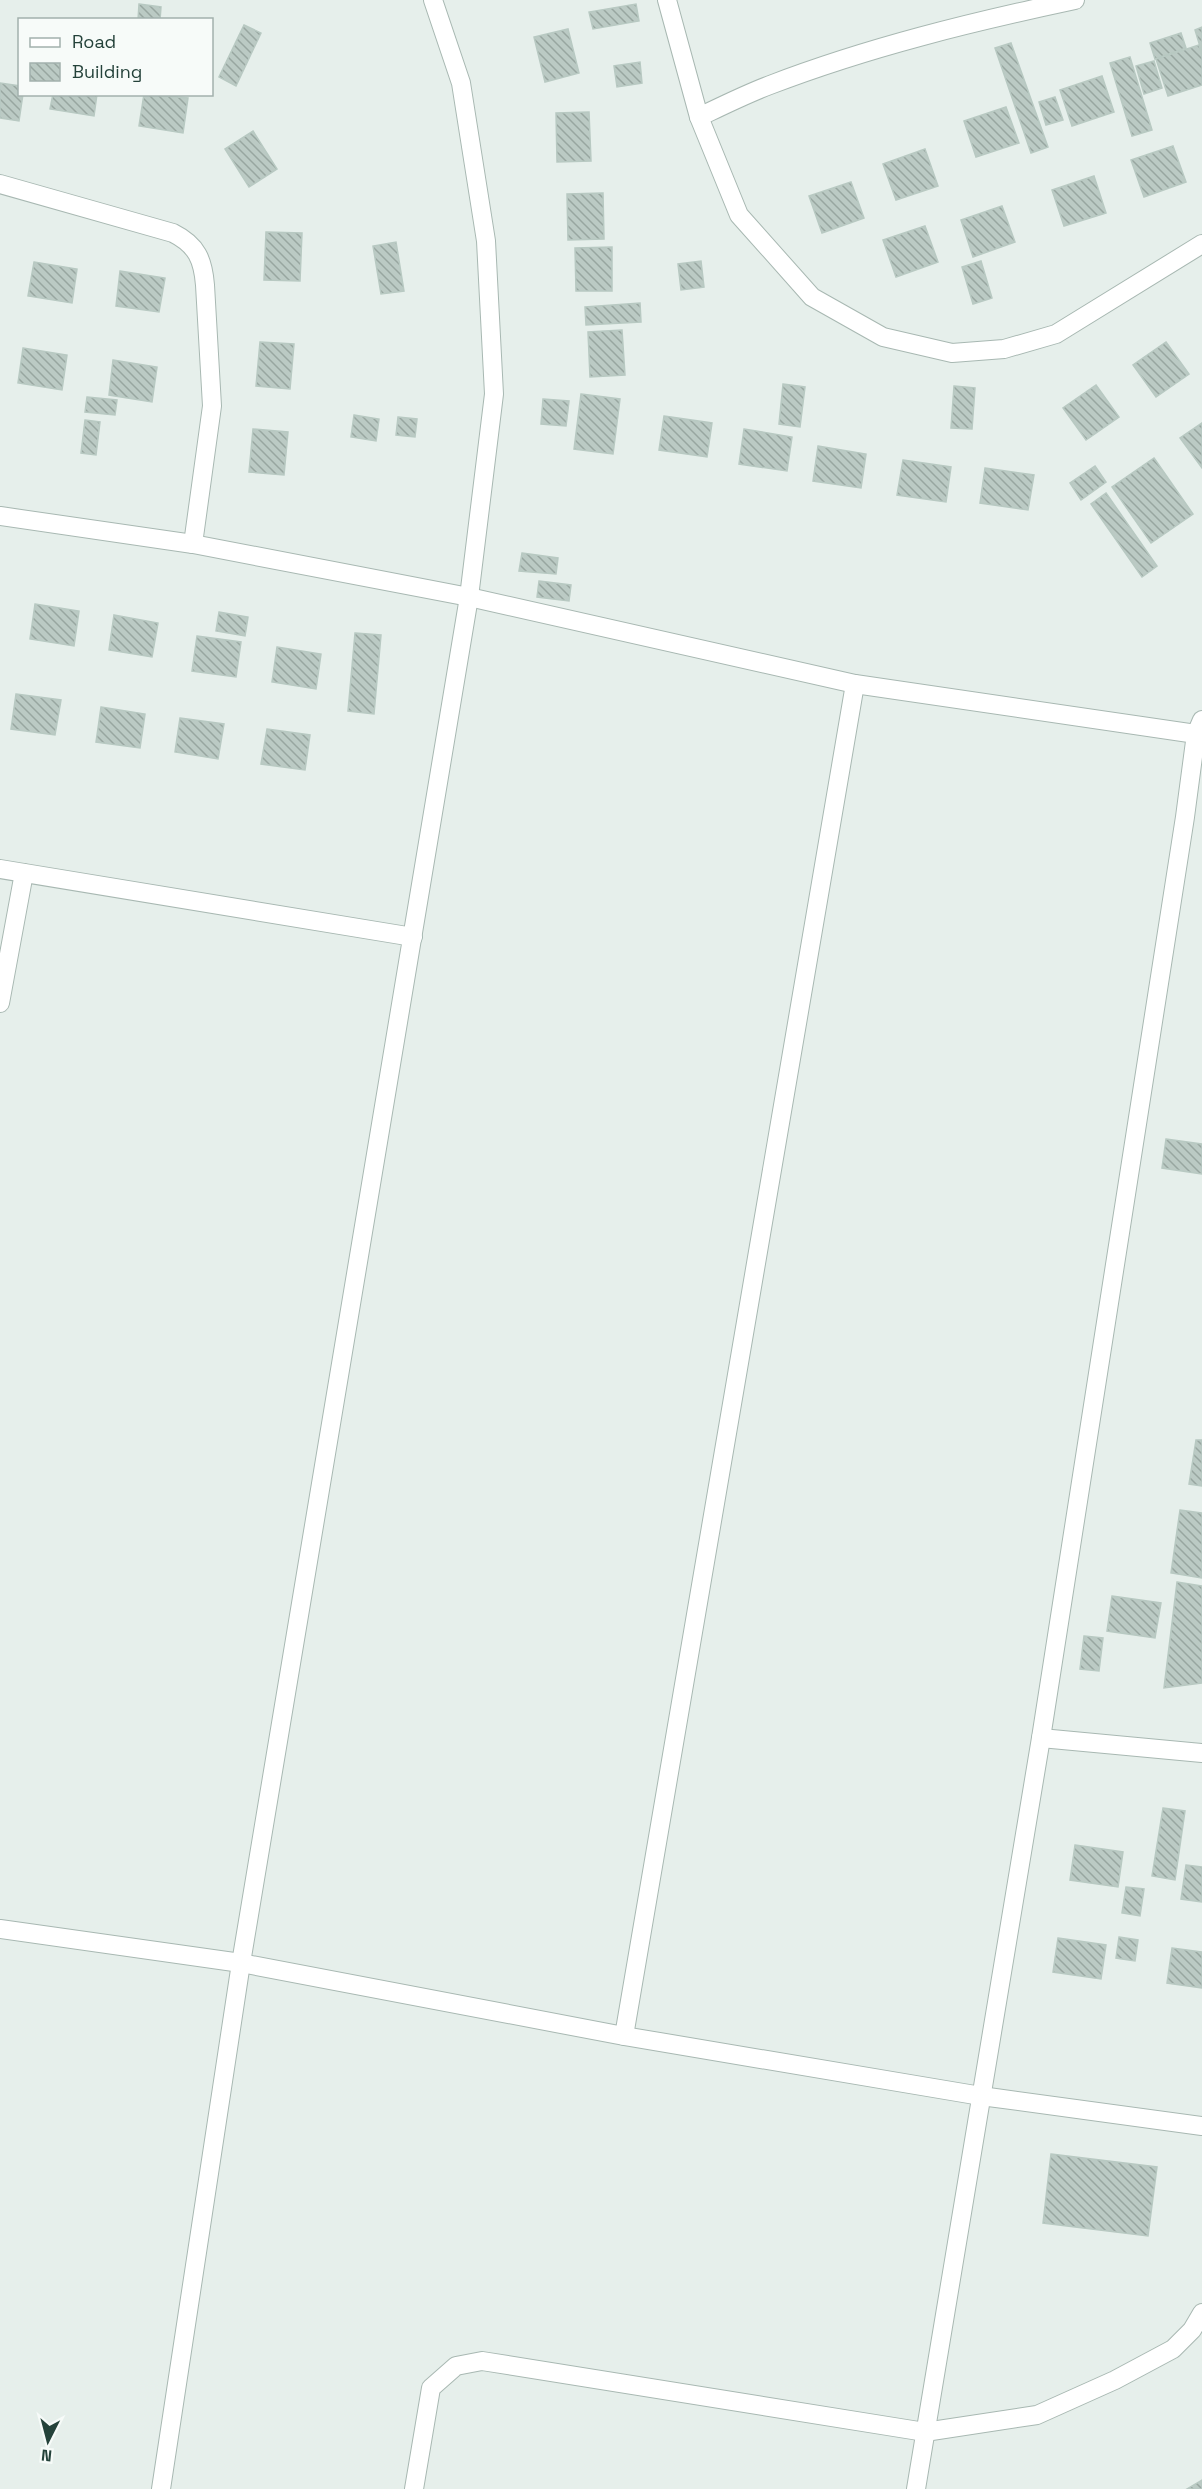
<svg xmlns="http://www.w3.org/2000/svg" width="1202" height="2489" font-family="'Space Grotesk',sans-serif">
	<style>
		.building { fill: url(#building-back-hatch); stroke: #b8c9c2; stroke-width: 1.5 }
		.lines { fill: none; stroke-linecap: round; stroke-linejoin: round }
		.street-casing { stroke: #a8b8b2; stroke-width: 20 }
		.street { stroke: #fff; stroke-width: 18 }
	</style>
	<defs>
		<pattern id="building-back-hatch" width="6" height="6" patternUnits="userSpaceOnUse" patternTransform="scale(1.5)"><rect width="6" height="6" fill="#bbcac4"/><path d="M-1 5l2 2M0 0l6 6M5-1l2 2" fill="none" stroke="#98a6a0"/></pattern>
	</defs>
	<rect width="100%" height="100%" fill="#e6efeb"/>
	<g class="building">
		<polygon points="139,4 161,7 160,20 138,20"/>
		<polygon points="636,4 639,21 593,29 589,12"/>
		<polygon points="244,25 261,33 236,86 219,77"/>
		<polygon points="1202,27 1202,53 1195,30"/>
		<polygon points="568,29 579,73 545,82 534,37"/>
		<polygon points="1181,33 1186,48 1155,59 1150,43"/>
		<polygon points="1011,43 1048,147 1031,153 995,48"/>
		<polygon points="1199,45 1202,56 1202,85 1168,96 1156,59"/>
		<polygon points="1130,57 1152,130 1132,136 1110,63"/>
		<polygon points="1154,61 1162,88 1144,94 1136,66"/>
		<polygon points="640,62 642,83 617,87 614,66"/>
		<polygon points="1102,76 1114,112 1072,126 1060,90"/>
		<polygon points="0,83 20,86 20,94 23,94 19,121 0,118"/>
		<polygon points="53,94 97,94 94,116 50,109"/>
		<polygon points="144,94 188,98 183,133 139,126"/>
		<polygon points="1055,97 1063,120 1046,125 1039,102"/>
		<polygon points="1006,107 1019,143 976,157 964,121"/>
		<polygon points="589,112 591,161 557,162 556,113"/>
		<polygon points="253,131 277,169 249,187 225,149"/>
		<polygon points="1173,146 1186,182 1144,197 1131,160"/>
		<polygon points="925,149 938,186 896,200 883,164"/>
		<polygon points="1094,176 1106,213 1064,226 1052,190"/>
		<polygon points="851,182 864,218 822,233 809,196"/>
		<polygon points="603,193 604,239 568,240 567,194"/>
		<polygon points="1002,206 1015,242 973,257 961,220"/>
		<polygon points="925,226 938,262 896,277 883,240"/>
		<polygon points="266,232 302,233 300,281 264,280"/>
		<polygon points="396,242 404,291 381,294 373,246"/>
		<polygon points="612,247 612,291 576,291 575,248"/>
		<polygon points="701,261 704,287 681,290 678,264"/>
		<polygon points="981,261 992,298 973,304 962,267"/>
		<polygon points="34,262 77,269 72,303 28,296"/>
		<polygon points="120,271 165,278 159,312 116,306"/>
		<polygon points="640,303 641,322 586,325 585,307"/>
		<polygon points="622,330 625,375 590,377 588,332"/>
		<polygon points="260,342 294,344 290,389 256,386"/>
		<polygon points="1166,342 1189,374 1156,397 1133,365"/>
		<polygon points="23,348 67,355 62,390 18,383"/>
		<polygon points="113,360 157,367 152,402 109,395"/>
		<polygon points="783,384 805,387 800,427 779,424"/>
		<polygon points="1096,385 1119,417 1086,440 1063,408"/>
		<polygon points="954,386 975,388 972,429 951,428"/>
		<polygon points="581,394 620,399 613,454 574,449"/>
		<polygon points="87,397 117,400 115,415 85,412"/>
		<polygon points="543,399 569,401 566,426 541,424"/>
		<polygon points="354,415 379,419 376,441 351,437"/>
		<polygon points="664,416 712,423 707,457 659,450"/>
		<polygon points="398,417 417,419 415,437 396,435"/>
		<polygon points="85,420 100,422 96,455 81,453"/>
		<polygon points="1202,423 1202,468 1180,438"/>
		<polygon points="253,429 288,432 284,475 249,472"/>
		<polygon points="744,429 792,437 787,471 739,464"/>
		<polygon points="818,446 866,454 861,488 813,481"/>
		<polygon points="1154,458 1193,514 1151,543 1112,487"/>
		<polygon points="903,460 951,467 946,502 897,495"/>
		<polygon points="1095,466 1106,482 1081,500 1070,483"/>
		<polygon points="985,468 1034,475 1028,510 980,503"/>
		<polygon points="1106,493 1157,566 1142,577 1091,504"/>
		<polygon points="522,553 558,558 556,574 519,571"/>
		<polygon points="539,581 571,585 569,601 537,597"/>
		<polygon points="35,604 79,611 74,646 30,639"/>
		<polygon points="219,612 248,617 245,636 216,631"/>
		<polygon points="114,615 158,623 152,657 109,650"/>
		<polygon points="355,633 381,635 374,714 348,711"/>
		<polygon points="197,636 241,642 236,677 192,671"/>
		<polygon points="277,647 321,654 316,689 272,682"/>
		<polygon points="16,694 61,700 55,735 11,729"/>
		<polygon points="101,707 145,714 140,748 96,742"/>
		<polygon points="180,718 224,724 218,759 175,752"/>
		<polygon points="267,729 310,735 305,770 261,764"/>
		<polygon points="1166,1139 1202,1144 1202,1174 1162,1168"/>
		<polygon points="1196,1440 1202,1440 1202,1486 1189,1484"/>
		<polygon points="1180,1510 1202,1513 1202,1578 1171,1573"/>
		<polygon points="1177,1582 1202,1586 1202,1683 1164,1688"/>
		<polygon points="1112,1596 1161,1603 1155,1638 1107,1631"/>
		<polygon points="1084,1636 1103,1638 1099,1671 1080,1669"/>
		<polygon points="1163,1808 1185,1811 1175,1880 1152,1876"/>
		<polygon points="1075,1845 1123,1852 1118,1887 1070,1880"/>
		<polygon points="1186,1865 1202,1867 1202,1902 1181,1899"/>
		<polygon points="1126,1887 1144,1889 1140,1916 1122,1913"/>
		<polygon points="1119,1937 1138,1940 1135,1961 1116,1958"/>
		<polygon points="1058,1938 1106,1945 1101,1979 1053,1972"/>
		<polygon points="1172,1948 1202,1952 1202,1988 1167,1983"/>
		<polygon points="1051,2154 1157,2167 1148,2236 1043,2223"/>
		<polygon points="1202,2480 1202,2489 1187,2489"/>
	</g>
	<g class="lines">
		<defs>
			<g id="street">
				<polyline points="667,0 699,117 739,215 812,297 883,337 952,353 1004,349 1056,334 1202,244"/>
				<path d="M 699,117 C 722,106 746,94 770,85 C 869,47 972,22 1075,0"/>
				<path d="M 0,184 L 173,233 C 197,245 203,260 205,285 L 212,406 L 193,544"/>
				<polyline points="0,516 193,544 469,597 855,684 1196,734"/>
				<polyline points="0,869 413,937"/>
				<polyline points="0,1003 24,873"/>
				<polyline points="1041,1738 1202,1753"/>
				<polyline points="0,1929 241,1963 624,2036 981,2096 1202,2126"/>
				<polyline points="624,2036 855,684"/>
				<polyline points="161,2489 241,1963 469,597 494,394 486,241 461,83 433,0"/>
				<polyline points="414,2489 431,2388 456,2366 482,2361 925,2432 1037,2415 1115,2380 1173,2349 1192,2330 1202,2313"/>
				<polyline points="916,2489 1041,1738 1185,817 1196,734 1202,720"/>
			</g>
		</defs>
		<use href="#street" class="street-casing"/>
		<use href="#street" class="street"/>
	</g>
	<rect x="18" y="18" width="195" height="78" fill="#f7fbf9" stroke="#a3b1ad" stroke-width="1.5"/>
	<rect x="30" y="38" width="30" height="9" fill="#ffffff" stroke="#a3b1ad" stroke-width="1.5"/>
	<text x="72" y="48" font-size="18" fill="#24423a">Road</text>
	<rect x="30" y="63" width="30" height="18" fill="url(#building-back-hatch)" stroke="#a3b1ad" stroke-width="1.5"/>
	<text x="72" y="78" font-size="18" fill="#24423a">Building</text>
	<g transform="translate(48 2441) rotate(186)" stroke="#f7fbf9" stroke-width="4.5" paint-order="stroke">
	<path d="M0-4.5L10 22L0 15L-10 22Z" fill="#24423a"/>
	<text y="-9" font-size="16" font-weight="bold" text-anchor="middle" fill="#24423a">N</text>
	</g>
</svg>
